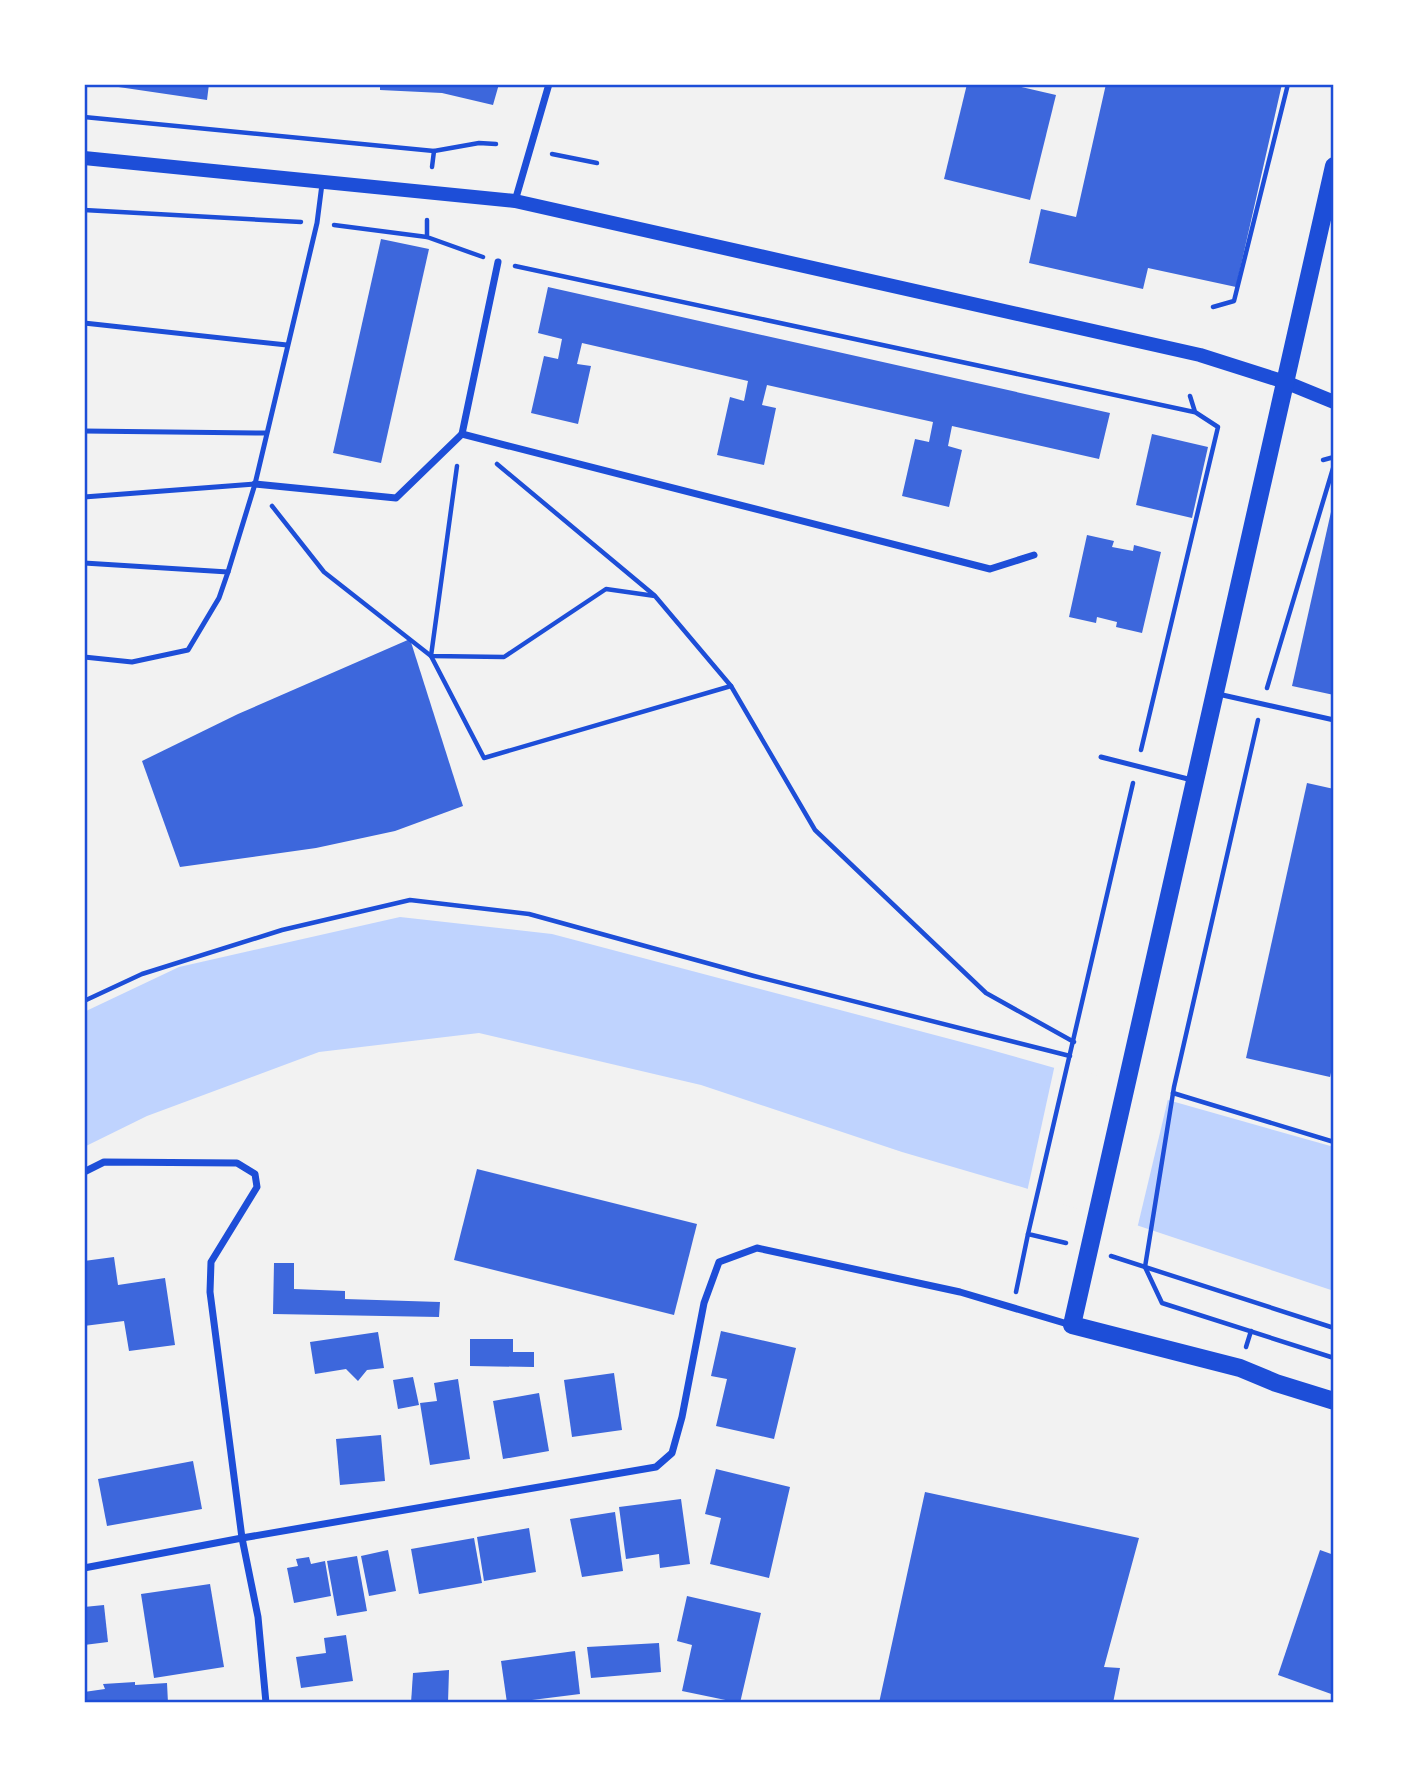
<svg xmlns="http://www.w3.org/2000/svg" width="1418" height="1787" font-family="'Asap Condensed',sans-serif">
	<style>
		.water { fill: #bfd3fe }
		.pier { fill: #f2f2f2 }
		.building { fill: #3d67dc }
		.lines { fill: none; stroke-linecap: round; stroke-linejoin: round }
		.path { stroke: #1d4ed8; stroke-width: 4.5 }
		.service { stroke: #1d4ed8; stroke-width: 5 }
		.minor { stroke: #1d4ed8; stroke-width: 7 }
		.secondary { stroke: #1d4ed8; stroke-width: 14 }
		.primary { stroke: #1d4ed8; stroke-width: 18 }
		.neatline { fill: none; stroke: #1d4ed8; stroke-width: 2.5 }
	</style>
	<rect width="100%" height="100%" fill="#f2f2f2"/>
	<polygon class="water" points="400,917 552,934 984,1048 1334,1147 1334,1291 1025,1188 902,1152 701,1085 479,1033 319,1052 147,1116 84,1147 84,1012 179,967"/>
	<polygon class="pier" points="1055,1064 1169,1095 1137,1229 1027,1192"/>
	<g class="building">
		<polygon points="98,84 209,84 207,100"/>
		<polygon points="380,84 499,84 493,105 442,93 380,90"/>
		<polygon points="967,84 1009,84 1056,95 1030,200 944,179"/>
		<polygon points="1106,84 1282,84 1236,287 1148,268 1143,289 1029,263 1041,209 1076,217"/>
		<polygon points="381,239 429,249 381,463 333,453"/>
		<polygon points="548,287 1110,413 1099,459 952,426 948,446 962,450 949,507 902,496 915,439 929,442 933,422 767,385 762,405 776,408 764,465 717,455 730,397 744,401 748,381 582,343 577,364 591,366 578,424 531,413 544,356 558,359 562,339 538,333"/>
		<polygon points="1152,434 1208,447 1192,518 1136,505"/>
		<polygon points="1333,503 1334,503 1334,695 1292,686"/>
		<polygon points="1087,535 1114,541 1112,547 1133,551 1134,545 1161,552 1142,633 1116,627 1117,622 1097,617 1096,623 1069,617"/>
		<polygon points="410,639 463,806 395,831 316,848 180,867 142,761 238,714"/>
		<polygon points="1307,783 1334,789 1334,1059 1330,1077 1246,1058"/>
		<polygon points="477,1169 697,1224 674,1315 454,1260"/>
		<polygon points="114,1257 118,1285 165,1278 175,1345 129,1351 124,1321 84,1326 84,1261"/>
		<polygon points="274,1263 294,1263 294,1289 345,1291 345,1299 440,1302 439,1317 273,1314"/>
		<polygon points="721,1331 796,1348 774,1439 716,1426 727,1379 711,1376"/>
		<polygon points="378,1332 384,1368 367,1370 358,1381 346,1369 315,1374 310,1342"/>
		<polygon points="470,1339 513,1339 513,1352 534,1352 534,1367 470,1366"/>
		<polygon points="614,1373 622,1430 572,1437 564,1380"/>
		<polygon points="413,1377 419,1405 398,1409 393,1380"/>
		<polygon points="458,1379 470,1459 430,1465 420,1403 437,1401 434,1383"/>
		<polygon points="539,1393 549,1451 503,1459 493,1401"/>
		<polygon points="381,1435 385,1481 340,1485 336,1439"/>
		<polygon points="193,1461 202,1509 107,1526 98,1479"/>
		<polygon points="716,1469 790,1487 769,1578 710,1564 721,1518 705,1514"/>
		<polygon points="925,1492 1139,1538 1104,1667 1120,1668 1113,1703 879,1703"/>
		<polygon points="681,1499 690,1564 660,1568 659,1554 626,1559 619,1507"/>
		<polygon points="615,1512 623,1571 582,1577 570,1519"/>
		<polygon points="529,1528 536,1572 484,1581 477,1537"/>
		<polygon points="474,1538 482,1583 419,1594 411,1549"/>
		<polygon points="388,1550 396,1591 369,1596 361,1556"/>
		<polygon points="1320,1550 1334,1555 1334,1695 1278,1675"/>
		<polygon points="357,1556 367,1611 337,1616 327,1561"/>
		<polygon points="309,1557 311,1564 325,1561 331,1596 294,1603 287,1568 298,1566 296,1559"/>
		<polygon points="210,1584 224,1667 154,1678 141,1594"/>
		<polygon points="687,1596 761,1613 740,1703 682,1691 692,1645 677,1641"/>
		<polygon points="104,1605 108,1642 84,1645 84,1607"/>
		<polygon points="346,1635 353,1681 301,1688 296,1657 326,1653 324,1638"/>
		<polygon points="659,1643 661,1672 591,1678 587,1647"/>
		<polygon points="575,1651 580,1694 507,1703 501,1661"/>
		<polygon points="449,1670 448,1703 411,1703 413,1673"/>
		<polygon points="135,1682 135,1685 167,1683 168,1703 84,1703 84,1692 105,1689 103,1684"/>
	</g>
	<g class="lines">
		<g class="path">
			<polyline points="84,117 434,151 479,143 496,144"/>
			<polyline points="552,154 597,163"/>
			<polyline points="432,167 434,151"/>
			<polyline points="84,210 301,222"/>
			<polyline points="427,220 427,237 483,257"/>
			<polyline points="334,225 427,237"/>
			<polyline points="515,266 1194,412"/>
			<polyline points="1213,307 1234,301 1288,84"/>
			<polyline points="1323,460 1334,457"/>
			<polyline points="497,464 654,595"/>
			<polyline points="457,466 431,656 484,758 731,686 815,830 986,993 1074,1042"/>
			<polyline points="272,506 324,572 431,656 504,657 606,589 655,596 731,686"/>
			<polyline points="1267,688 1334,465"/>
			<polyline points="1258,720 1174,1087 1145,1267 1162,1303 1334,1358"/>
			<polyline points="1141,750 1218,427 1195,412 1190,396"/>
			<polyline points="84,1001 142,974 282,930 410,900 529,914 754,976 1070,1056"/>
			<polyline points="1173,1093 1334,1142"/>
			<polyline points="1066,1243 1028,1234 1133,783"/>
			<polyline points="1111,1256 1334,1328"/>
			<polyline points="1016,1292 1028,1234"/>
			<polyline points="1246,1347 1251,1331"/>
		</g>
		<g class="service">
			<polyline points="84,323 287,345"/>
			<polyline points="84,431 265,433"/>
			<polyline points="84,497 255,484"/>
			<polyline points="84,563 228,572"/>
			<polyline points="84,657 132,662 188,650 219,598 228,572 255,484 317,223 322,184"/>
			<polyline points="1218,694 1334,720"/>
			<polyline points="1101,757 1192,780"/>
		</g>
		<g class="minor">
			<polyline points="515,201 549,84"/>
			<polyline points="462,434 498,262"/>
			<polyline points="255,484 396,498 462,434 990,569 1034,555"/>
			<polyline points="84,1172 104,1162 237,1163 255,1174 257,1187 211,1262 210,1292 242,1538 258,1617 266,1703"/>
			<polyline points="84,1568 242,1538 656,1467 672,1453 682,1417 704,1303 719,1262 757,1248 960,1292 1071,1325"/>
		</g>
		<polyline class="secondary" points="84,158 515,201 1200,355 1285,382 1334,402"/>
		<polyline class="primary" points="1334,166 1072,1325 1240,1368 1276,1383 1334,1401"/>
	</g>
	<rect width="1418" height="1787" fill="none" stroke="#ffffff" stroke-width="172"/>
	<rect x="86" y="86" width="1246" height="1615" class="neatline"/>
</svg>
